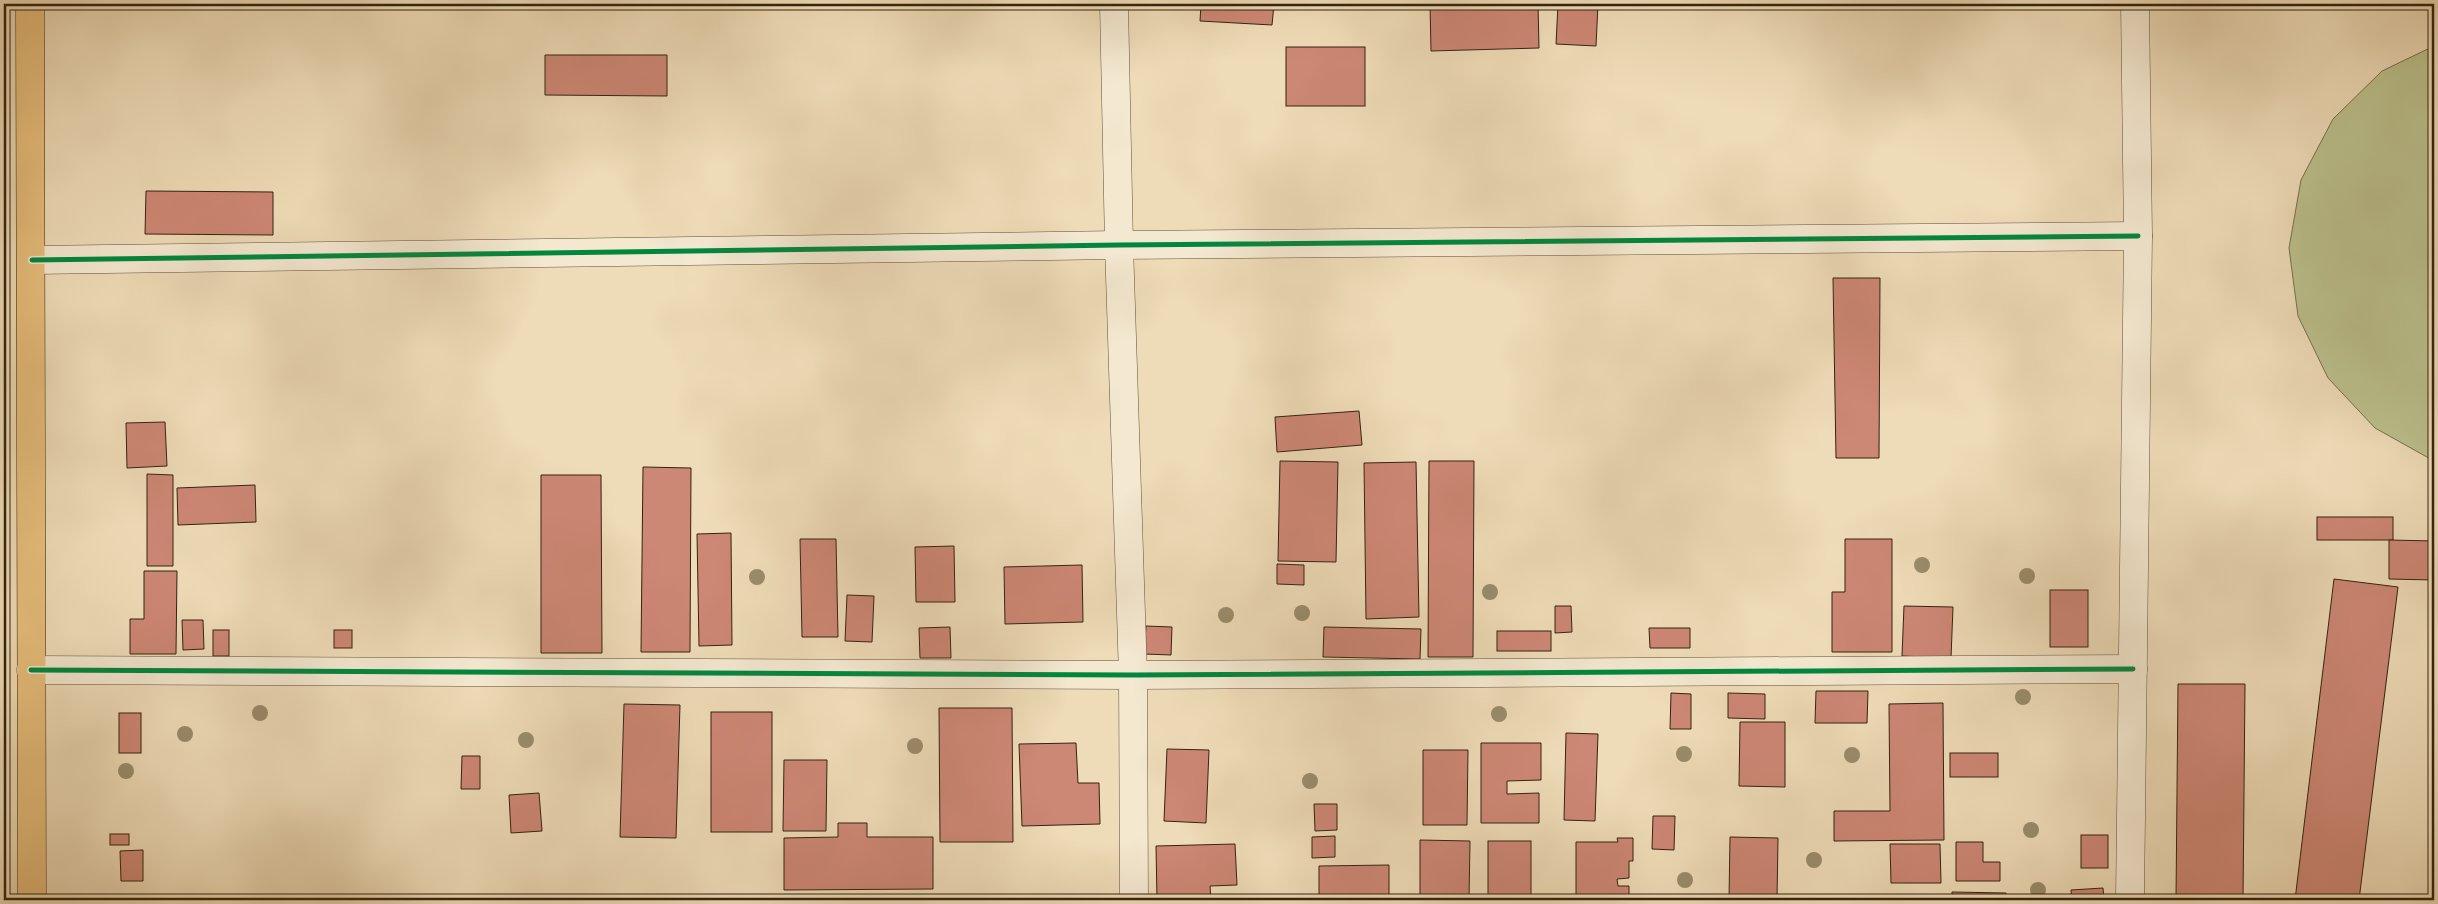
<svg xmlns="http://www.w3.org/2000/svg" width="2438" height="904" font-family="'IM FELL DW Pica',serif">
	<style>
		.green { fill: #bbc08d; stroke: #77724d }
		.building { fill: #cd8775; stroke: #33240d }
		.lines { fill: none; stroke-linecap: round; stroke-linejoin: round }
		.minor-casing { stroke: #625238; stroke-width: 29 }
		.major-casing { stroke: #33240d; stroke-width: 29 }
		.minor { stroke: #f4e8d0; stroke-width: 28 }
		.major { stroke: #e7be7c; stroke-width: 28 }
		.cycleway-casing { stroke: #f4e8d0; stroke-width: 8 }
		.cycleway { stroke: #00873e; stroke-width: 5 }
		.tree { fill: #9a8c6b }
	</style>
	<rect width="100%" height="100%" fill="#eedbb7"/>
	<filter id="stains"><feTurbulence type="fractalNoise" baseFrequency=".004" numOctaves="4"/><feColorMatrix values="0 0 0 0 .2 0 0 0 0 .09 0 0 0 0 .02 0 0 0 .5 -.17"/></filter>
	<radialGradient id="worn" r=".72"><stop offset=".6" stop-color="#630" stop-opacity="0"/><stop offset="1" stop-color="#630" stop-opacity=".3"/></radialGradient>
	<polygon class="green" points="2434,46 2434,461 2375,428 2328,378 2298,316 2289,248 2301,180 2333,119 2382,71"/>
	<g class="building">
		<polygon points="1201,4 1274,4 1272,25 1200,21"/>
		<polygon points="1430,4 1538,4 1539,48 1431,51"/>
		<polygon points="1558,4 1598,4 1596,46 1556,44"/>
		<rect x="1286" y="47" width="79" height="59"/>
		<polygon points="545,55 667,55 667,96 545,95"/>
		<polygon points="146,191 273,192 273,235 145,234"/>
		<polygon points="1833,278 1880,278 1879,458 1836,458"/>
		<polygon points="1359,411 1362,445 1277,452 1275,417"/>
		<polygon points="165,422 167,466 127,468 126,423"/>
		<polygon points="1280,461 1338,462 1336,562 1278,561"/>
		<polygon points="1429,461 1474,461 1473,657 1428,657"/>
		<polygon points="1416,462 1419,617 1366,619 1364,463"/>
		<polygon points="643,467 691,468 690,652 641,652"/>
		<polygon points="147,474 173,475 173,566 147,566"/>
		<polygon points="541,475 601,475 602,653 541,653"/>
		<polygon points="255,485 256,522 178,525 177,488"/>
		<rect x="2317" y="517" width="76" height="23"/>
		<polygon points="731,533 732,645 699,646 697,534"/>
		<polygon points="800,539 836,539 838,637 802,637"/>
		<polygon points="1845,539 1892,539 1892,652 1832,652 1832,592 1845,592"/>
		<polygon points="2389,540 2434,541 2434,580 2389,579"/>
		<polygon points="954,546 955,602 916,602 915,547"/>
		<polygon points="1277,564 1304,565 1304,585 1277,584"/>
		<polygon points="1082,565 1083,622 1005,624 1004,567"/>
		<polygon points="144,571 177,571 176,654 130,654 130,619 144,619"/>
		<polygon points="2334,579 2398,587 2359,900 2295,900"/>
		<rect x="2050" y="590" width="38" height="57"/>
		<polygon points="847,595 874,596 872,642 845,641"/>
		<polygon points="1555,606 1571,606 1572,632 1555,633"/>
		<polygon points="1904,606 1953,607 1951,658 1902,656"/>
		<polygon points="182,620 203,620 204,649 183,650"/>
		<polygon points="1146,626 1172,627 1171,655 1144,654"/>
		<polygon points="950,627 951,658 920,658 919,628"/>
		<polygon points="1324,627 1421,629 1420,659 1323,657"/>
		<polygon points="1649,628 1690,628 1690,648 1650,648"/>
		<rect x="213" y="630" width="16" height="26"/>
		<rect x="334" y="630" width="18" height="18"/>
		<rect x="1497" y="631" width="54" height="20"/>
		<polygon points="2178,684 2245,684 2243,900 2176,900"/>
		<polygon points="1816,691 1868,691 1867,723 1815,723"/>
		<polygon points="1671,693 1691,694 1691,729 1670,729"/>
		<polygon points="1728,693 1765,694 1765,719 1728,718"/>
		<polygon points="1943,703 1944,840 1834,841 1834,811 1890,811 1889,704"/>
		<polygon points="624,704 680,705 676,838 620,837"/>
		<polygon points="939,708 1012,708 1013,842 940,842"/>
		<rect x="711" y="712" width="61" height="120"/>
		<rect x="119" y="713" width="22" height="40"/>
		<polygon points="1740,722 1785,722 1785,787 1739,786"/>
		<polygon points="1566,733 1598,734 1595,821 1564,820"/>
		<polygon points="1076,743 1078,783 1099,783 1100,824 1022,826 1019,744"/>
		<polygon points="1481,743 1541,743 1541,780 1507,781 1507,794 1539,793 1539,823 1481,823"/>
		<polygon points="1167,749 1209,750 1206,823 1164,821"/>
		<polygon points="1423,750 1468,750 1467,825 1423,825"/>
		<rect x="1950" y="753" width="48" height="24"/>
		<polygon points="462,756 480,756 480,789 461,789"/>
		<polygon points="784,760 827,760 826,831 783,831"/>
		<polygon points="539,793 542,831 511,833 509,795"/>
		<polygon points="1314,804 1337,804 1337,830 1315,831"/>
		<polygon points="1653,816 1675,816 1674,850 1652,849"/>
		<polygon points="838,823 867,823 867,837 933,837 933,889 784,890 784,838 838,837"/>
		<rect x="110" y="834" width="19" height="11"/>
		<rect x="2081" y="835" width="27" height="33"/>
		<polygon points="1335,836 1335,857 1312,858 1312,837"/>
		<polygon points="1730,837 1778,838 1777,900 1729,900"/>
		<polygon points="1617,838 1633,838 1633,861 1629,861 1629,878 1617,879 1618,886 1629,886 1629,900 1576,900 1576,842 1618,842"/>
		<polygon points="1420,840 1470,841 1469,900 1420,900"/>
		<rect x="1488" y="841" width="43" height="59"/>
		<polygon points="1956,842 1983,842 1983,862 2000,862 2000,881 1956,881"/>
		<polygon points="1235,844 1237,885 1210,886 1211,900 1157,900 1156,846"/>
		<polygon points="1890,844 1940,844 1941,883 1891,883"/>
		<polygon points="143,850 143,881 121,881 120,851"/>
		<polygon points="1389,865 1389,900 1319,900 1319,866"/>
		<polygon points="2103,888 2104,900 2072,900 2071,890"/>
		<polygon points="1952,892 2006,893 2006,900 1952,900"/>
		<rect x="1889" y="897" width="50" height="3"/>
	</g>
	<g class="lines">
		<defs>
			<g id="minor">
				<polyline points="1114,4 1119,245 1133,675 1134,900"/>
				<polyline points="32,260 1119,245 2138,236"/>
				<polyline points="31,670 1133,675 2133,669"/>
				<polyline points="2130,900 2138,236 2135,4"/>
			</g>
			<polyline id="major" points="30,4 32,900"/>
		</defs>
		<use href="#minor" class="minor-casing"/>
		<use href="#major" class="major-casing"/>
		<use href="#minor" class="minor"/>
		<use href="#major" class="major"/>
		<defs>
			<g id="cycleway">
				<polyline points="32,260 1119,245 2138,236"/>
				<polyline points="31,670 1133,675 2133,669"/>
			</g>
		</defs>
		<use href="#cycleway" class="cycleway-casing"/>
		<use href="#cycleway" class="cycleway"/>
	</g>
	<g class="tree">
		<circle cx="1922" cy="565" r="8"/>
		<circle cx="2027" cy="576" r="8"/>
		<circle cx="757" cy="577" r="8"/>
		<circle cx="1490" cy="592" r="8"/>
		<circle cx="1302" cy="613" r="8"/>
		<circle cx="1226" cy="615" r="8"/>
		<circle cx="2023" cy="697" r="8"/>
		<circle cx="260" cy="713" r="8"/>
		<circle cx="1499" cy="714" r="8"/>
		<circle cx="185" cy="734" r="8"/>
		<circle cx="526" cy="740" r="8"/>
		<circle cx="915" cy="746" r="8"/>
		<circle cx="1684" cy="754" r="8"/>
		<circle cx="1852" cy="755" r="8"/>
		<circle cx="126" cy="771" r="8"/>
		<circle cx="1310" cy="781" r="8"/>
		<circle cx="2031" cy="830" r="8"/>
		<circle cx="1814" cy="860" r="8"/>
		<circle cx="1685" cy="880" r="8"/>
		<circle cx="2038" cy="890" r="8"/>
	</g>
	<rect width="2438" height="904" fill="none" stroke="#eedbb7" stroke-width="20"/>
	<rect x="5" y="5" width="2428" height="894" fill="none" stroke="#33240d" stroke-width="2.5"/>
	<rect x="10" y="10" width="2418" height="884" fill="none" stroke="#33240d"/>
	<rect width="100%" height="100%" filter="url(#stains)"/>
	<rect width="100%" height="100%" fill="url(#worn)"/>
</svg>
